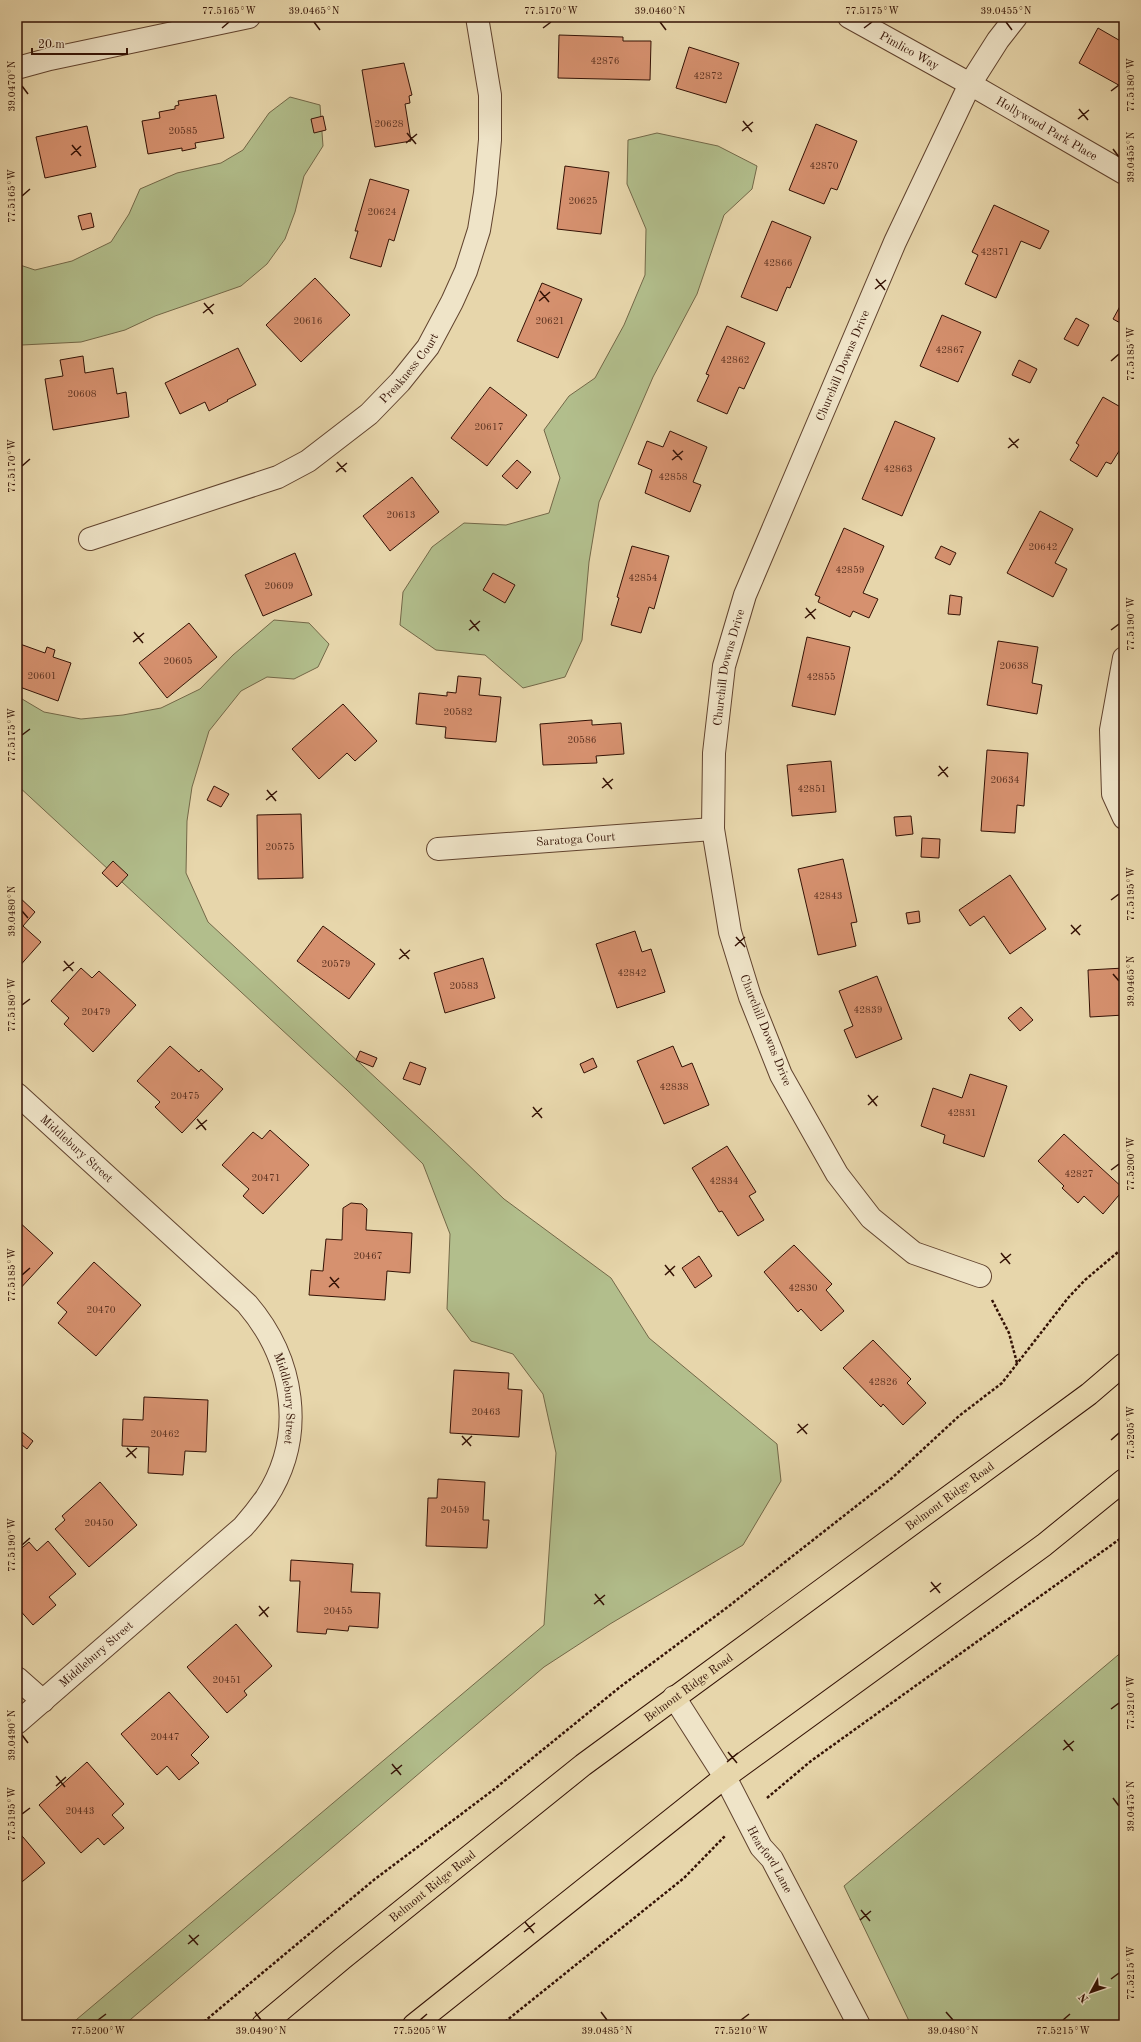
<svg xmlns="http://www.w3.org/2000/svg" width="1141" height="2042" font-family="'Old Standard TT',serif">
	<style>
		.green { fill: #b2be8c; stroke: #736848 }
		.building { fill: #d6916f; stroke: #341205 }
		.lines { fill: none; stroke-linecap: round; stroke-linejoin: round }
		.minor-casing { stroke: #61432e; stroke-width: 24 }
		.primary-casing { stroke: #341205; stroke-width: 24 }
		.path { stroke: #341205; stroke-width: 2.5; stroke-dasharray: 3 2; stroke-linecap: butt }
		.minor { stroke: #efe4c8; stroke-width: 22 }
		.primary { stroke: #e7d6ab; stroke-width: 22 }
		.ticks { fill: none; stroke: #341205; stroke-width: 1.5 }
		.labels { text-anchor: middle; stroke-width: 3; stroke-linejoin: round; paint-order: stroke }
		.number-label { font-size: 10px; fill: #5c3220 }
		.street-label { font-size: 12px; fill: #341205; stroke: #efe4c8 }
		.neatline { fill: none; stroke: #341205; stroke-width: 1.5 }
		.ticks-label { font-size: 10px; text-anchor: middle; fill: #341205 }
	</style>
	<rect width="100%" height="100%" fill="#e7d6ab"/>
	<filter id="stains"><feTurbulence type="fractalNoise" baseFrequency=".005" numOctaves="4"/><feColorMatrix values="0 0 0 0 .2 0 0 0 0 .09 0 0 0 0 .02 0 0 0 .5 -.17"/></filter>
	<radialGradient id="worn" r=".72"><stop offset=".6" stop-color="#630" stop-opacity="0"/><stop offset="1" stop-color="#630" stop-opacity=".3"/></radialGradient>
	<g class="green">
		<polygon points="290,97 320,105 323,146 304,176 295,212 285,239 267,264 241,286 155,316 125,330 81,342 22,345 17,348 17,264 35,270 72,261 111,242 129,214 140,189 177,173 221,163 243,150 269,113"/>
		<polygon points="657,133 718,146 757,166 752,189 724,215 697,294 653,377 599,502 589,562 582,640 565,677 523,688 485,655 436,650 400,625 403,592 432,547 464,523 506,525 549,513 560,478 544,430 569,396 595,378 624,325 645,275 646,229 627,184 628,140"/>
		<polygon points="274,620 309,623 329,644 318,667 294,679 267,677 241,691 209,731 192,787 187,821 186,873 208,922 434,1132 504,1199 611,1278 649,1338 777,1444 781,1481 743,1545 610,1624 544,1667 124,2025 70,2025 544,1625 556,1453 543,1394 513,1354 471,1341 447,1309 450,1234 423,1164 346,1089 17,785 17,696 44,712 81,719 123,715 161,708 200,689 233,655"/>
		<polygon points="1124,1650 1124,2025 911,2025 844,1886"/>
	</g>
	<g class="building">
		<polygon points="1098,28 1124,43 1124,88 1079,63"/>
		<polygon points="559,35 623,37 623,41 651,41 650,80 558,78"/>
		<polygon points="689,47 739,63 726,103 676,88"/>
		<polygon points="404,63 412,95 409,96 410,103 405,104 411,141 375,147 362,70"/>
		<polygon points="216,95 224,138 195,143 196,148 182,151 182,148 148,154 142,121 160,118 159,112 175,109 175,106 179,105 178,101"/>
		<polygon points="323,116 326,130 314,133 311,119"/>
		<polygon points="816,124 857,141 837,190 831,188 824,204 789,190"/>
		<polygon points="87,126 96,167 45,178 36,137"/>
		<polygon points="565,166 609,172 601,234 557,229"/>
		<polygon points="370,179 409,190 394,241 389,239 381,267 350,258 358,231 355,231"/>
		<polygon points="994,205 1049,231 1040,249 1021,241 996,298 965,284 978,255 972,252"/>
		<polygon points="91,213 94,227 82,230 78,216"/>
		<polygon points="772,221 811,237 790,288 787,287 777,311 741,297"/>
		<polygon points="315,278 350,315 301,362 266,325"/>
		<polygon points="542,283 582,299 558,358 517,341"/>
		<polygon points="1124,299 1124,325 1113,319"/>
		<polygon points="942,315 981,332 958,382 920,366"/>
		<polygon points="1076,318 1089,325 1078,346 1064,339"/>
		<polygon points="727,326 765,343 744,389 739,387 727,414 697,401 709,375 706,374"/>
		<polygon points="238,348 256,385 227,400 228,401 209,411 205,402 180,414 165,383"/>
		<polygon points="83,356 85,373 113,368 117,394 126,392 129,417 53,430 45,379 63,376 60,360"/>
		<polygon points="1019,360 1037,369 1030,383 1012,375"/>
		<polygon points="490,387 527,415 487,466 451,438"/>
		<polygon points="1103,397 1124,409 1124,443 1111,464 1106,462 1097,477 1070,460 1079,445 1076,443"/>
		<polygon points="895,421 935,438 902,516 862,499"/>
		<polygon points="670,431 707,447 693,482 701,485 690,512 645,493 652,470 638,464 647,441 663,447"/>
		<polygon points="517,460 531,472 517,489 502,476"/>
		<polygon points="412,477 439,512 390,551 363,516"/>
		<polygon points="1040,511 1073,529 1055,563 1067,569 1053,597 1007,573"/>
		<polygon points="844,528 884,546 863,593 878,599 869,618 853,611 850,617 818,602 820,597 815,595"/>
		<polygon points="632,546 669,556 654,609 649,607 641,633 611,625 619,598 617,597"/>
		<polygon points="941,546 956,553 950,565 935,558"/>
		<polygon points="295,553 312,595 263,616 245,575"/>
		<polygon points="493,573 515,585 505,603 483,590"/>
		<polygon points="950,595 962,597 960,615 948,614"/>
		<polygon points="189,623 217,657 167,698 139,663"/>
		<polygon points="807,637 850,647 835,715 792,706"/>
		<polygon points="998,641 1038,647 1032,683 1042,685 1037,714 987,705"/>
		<polygon points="20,644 45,653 47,647 55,650 53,657 71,663 58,701 17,686 17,652"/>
		<polygon points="458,676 481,678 479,695 501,697 496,742 445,738 446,727 416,724 419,693 447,696 447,692 456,693"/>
		<polygon points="343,704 377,741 355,761 347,753 319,779 292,749"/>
		<polygon points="592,720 592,725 621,723 624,754 596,756 597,763 543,765 540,724"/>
		<polygon points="987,750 1028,753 1024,806 1017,805 1015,833 981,831"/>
		<polygon points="831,761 836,812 792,816 787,765"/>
		<polygon points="214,786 229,794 221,807 207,800"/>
		<polygon points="301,814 303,878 258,879 257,815"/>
		<polygon points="911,816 913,834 896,836 894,817"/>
		<polygon points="922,838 940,839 939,858 921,857"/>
		<polygon points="843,859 857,922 851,923 856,946 818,955 798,869"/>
		<polygon points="113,861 128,875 117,887 102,873"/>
		<polygon points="1010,875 1046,929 1010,954 984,916 970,926 959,910"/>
		<polygon points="17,895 35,912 23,926 41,942 17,969"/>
		<polygon points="919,911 920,922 908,924 906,913"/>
		<polygon points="323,926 375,964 349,999 297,961"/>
		<polygon points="635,931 642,952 651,949 665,992 617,1008 596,944"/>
		<polygon points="483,958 495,998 445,1013 434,973"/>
		<polygon points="81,968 92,978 99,971 136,1005 93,1052 64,1024 69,1018 51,1001"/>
		<polygon points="1124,968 1124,1015 1090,1017 1088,970"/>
		<polygon points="877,976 902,1039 856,1058 844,1030 853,1026 839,991"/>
		<polygon points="1021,1007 1033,1020 1020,1031 1008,1018"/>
		<polygon points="170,1046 199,1072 201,1069 223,1089 182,1133 155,1107 160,1102 137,1081"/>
		<polygon points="673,1046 682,1067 692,1063 709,1105 664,1124 637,1061"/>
		<polygon points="360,1051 377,1058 373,1067 356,1060"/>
		<polygon points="593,1058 597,1067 584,1073 580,1064"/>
		<polygon points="410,1062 426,1068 420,1085 403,1079"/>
		<polygon points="970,1074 1007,1086 984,1157 943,1143 945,1135 921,1126 933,1088 962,1098"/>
		<polygon points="270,1130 309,1165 263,1214 243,1196 249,1189 222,1165 253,1132 262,1139"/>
		<polygon points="1064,1134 1124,1189 1103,1214 1084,1196 1078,1203 1062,1188 1064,1186 1038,1161"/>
		<polygon points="727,1146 756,1192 749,1196 764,1220 738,1236 722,1211 719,1212 692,1168"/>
		<polygon points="351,1203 362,1204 367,1209 366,1230 412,1233 410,1273 387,1271 385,1300 309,1295 311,1270 323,1271 326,1239 342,1240 343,1208"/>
		<polygon points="17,1220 53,1253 17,1292"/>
		<polygon points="794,1245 832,1284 826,1290 844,1311 821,1331 801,1309 798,1312 764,1272"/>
		<polygon points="699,1256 712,1276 695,1288 682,1268"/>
		<polygon points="94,1262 141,1305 96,1356 58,1323 67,1312 57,1303"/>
		<polygon points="873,1340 911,1379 907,1383 926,1403 903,1425 883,1404 881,1407 843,1368"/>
		<polygon points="454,1370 509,1373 508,1389 522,1390 519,1437 450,1433"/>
		<polygon points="144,1397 208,1400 206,1452 185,1451 183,1475 148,1473 149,1447 122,1446 123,1419 143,1420"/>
		<polygon points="22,1432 33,1441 27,1449 17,1441"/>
		<polygon points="438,1479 485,1482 483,1520 489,1520 487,1548 426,1546 428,1498 437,1498"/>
		<polygon points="100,1482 137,1525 89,1567 55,1529 65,1520 62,1516"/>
		<polygon points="48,1541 76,1574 49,1597 56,1605 33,1625 17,1607 17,1573 22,1568 17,1562 17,1552 29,1542 37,1551"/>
		<polygon points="291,1560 353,1564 351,1592 380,1593 378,1628 349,1626 348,1631 327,1629 326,1634 297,1632 300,1581 290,1581"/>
		<polygon points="236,1624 272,1666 244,1691 247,1695 227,1713 187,1667"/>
		<polygon points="169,1692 209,1737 191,1755 199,1763 179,1780 167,1766 157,1775 121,1734"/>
		<polygon points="87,1762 124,1804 112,1815 124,1828 104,1845 98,1838 81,1853 39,1805"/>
		<polygon points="17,1830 45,1863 17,1886"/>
	</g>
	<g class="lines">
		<defs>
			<g id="minor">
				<path id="s1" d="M 849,17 L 970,84 L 1124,173"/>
				<polyline points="17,68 50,59 249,17"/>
				<path id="s2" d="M 90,539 L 278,477 L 308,461 L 369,414 L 400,382 L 428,347 L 452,302 L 466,271 L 479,230 L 485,193 L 490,140 L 490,95 L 477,17"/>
				<polyline points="1124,658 1111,730 1113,794 1124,818"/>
				<path id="s3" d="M 438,849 L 713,829"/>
				<path id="s4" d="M 17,1094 L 247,1304 C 294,1359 307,1435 266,1498 C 259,1508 251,1518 243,1527 L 17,1723"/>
				<path id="s5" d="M 980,1276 L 914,1253 L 871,1218 L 837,1174 L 781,1075 L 750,997 L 730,932 L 713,829 L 714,753 L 724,666 L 745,595 L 895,242 L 970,84 L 998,40 L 1016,17"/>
				<polyline points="17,1678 43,1701"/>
				<path id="s6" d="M 674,1697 L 725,1777 L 761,1847 L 772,1859 L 859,2025"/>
			</g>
			<g id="primary">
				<path id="s7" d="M 263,2025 L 343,1958 L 583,1765 L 1089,1394 L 1124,1364"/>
				<polyline points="414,2025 725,1777 1044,1545 1124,1480"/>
			</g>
		</defs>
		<use href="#minor" class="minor-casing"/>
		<use href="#primary" class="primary-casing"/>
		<g class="path">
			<polyline points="992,1300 1009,1333 1017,1363"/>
			<polyline points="767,1798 811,1761 1124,1536"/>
			<polyline points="200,2025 375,1879 492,1791 620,1687 729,1606 892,1478 959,1416 1002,1383 1068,1298 1085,1280 1124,1247"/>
			<polyline points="501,2025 684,1878 725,1836"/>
		</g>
		<use href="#minor" class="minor"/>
		<use href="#primary" class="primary"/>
	</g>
	<path class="ticks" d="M 314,22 L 320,30M 660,22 L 666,30M 1006,22 L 1012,30M 222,28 L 229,22M 543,28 L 551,22M 864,28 L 872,22M 22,86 L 28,94M 1111,91 L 1119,85M 1079,109 L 1088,120M 1078,119 L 1089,110M 743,121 L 752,132M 742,131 L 753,122M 407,133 L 416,144M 406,143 L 417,134M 72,145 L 81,156M 1113,149 L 1119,157M 71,155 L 81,146M 22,196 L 30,189M 876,279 L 885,290M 875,289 L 886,280M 540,291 L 549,302M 539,301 L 550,292M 204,303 L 213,314M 203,313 L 214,304M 1111,361 L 1119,354M 1009,438 L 1018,448M 1008,448 L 1019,439M 673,450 L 682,460M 672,460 L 683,451M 337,462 L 346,472M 22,466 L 30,459M 336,472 L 347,463M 806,608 L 815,619M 805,618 L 816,609M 470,620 L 479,631M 469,630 L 480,621M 1111,630 L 1119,624M 134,632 L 143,643M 133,642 L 144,633M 22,735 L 30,729M 939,766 L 948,777M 938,776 L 948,767M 603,778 L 612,789M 602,788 L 613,779M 267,790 L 276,801M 266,800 L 277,791M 1111,900 L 1119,894M 22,911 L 28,918M 1071,925 L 1080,935M 1071,934 L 1081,925M 736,937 L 745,947M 735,946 L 745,937M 400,949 L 409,959M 399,959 L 410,950M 64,961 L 73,971M 63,971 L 74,962M 1113,974 L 1119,981M 22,1005 L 30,999M 868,1095 L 877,1106M 868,1105 L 878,1096M 533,1107 L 542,1118M 532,1117 L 542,1108M 197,1119 L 206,1130M 196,1129 L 207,1120M 1111,1170 L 1119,1164M 1001,1253 L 1010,1264M 1000,1263 L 1011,1254M 665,1265 L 674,1276M 22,1275 L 30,1268M 665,1275 L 675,1266M 330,1277 L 339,1288M 329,1287 L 339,1278M 798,1424 L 807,1434M 797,1433 L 808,1424M 462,1436 L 471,1446M 1111,1440 L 1119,1433M 462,1445 L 472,1436M 127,1448 L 136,1458M 126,1457 L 137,1448M 22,1545 L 30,1538M 931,1582 L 940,1593M 930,1592 L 941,1583M 595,1594 L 604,1605M 594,1604 L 605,1595M 259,1606 L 268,1617M 259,1616 L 269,1607M 1111,1709 L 1119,1703M 22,1735 L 28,1743M 1064,1740 L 1073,1751M 1063,1750 L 1074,1741M 728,1752 L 737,1763M 727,1762 L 738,1753M 392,1764 L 401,1775M 391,1774 L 402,1765M 56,1776 L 65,1787M 56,1786 L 66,1777M 1113,1798 L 1119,1806M 22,1814 L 30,1808M 861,1910 L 870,1921M 860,1920 L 871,1911M 525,1922 L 534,1933M 524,1932 L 535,1923M 189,1935 L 198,1945M 188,1944 L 199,1935M 1111,1979 L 1119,1973M 255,2012 L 261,2020M 601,2012 L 607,2020M 946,2012 L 953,2020M 98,2020 L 106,2014M 420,2020 L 427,2014M 741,2020 L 749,2014M 1063,2020 L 1070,2014"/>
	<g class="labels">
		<g class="number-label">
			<text x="605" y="64">42876</text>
			<text x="708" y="79">42872</text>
			<text x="389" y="127">20628</text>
			<text x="183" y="134">20585</text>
			<text x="824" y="169">42870</text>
			<text x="583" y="204">20625</text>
			<text x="382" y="215">20624</text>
			<text x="995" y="255">42871</text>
			<text x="778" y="266">42866</text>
			<text x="308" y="324">20616</text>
			<text x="550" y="324">20621</text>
			<text x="950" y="353">42867</text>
			<text x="735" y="363">42862</text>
			<text x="82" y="397">20608</text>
			<text x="489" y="430">20617</text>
			<text x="898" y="472">42863</text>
			<text x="673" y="480">42858</text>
			<text x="401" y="518">20613</text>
			<text x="1043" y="550">20642</text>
			<text x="850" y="573">42859</text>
			<text x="643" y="581">42854</text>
			<text x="279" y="589">20609</text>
			<text x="178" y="664">20605</text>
			<text x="1014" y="669">20638</text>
			<text x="42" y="679">20601</text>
			<text x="821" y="680">42855</text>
			<text x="458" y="715">20582</text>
			<text x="582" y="743">20586</text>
			<text x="1005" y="783">20634</text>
			<text x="812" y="792">42851</text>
			<text x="280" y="850">20575</text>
			<text x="828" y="899">42843</text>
			<text x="336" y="967">20579</text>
			<text x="632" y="976">42842</text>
			<text x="464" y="989">20583</text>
			<text x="868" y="1013">42839</text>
			<text x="96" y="1015">20479</text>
			<text x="674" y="1090">42838</text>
			<text x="185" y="1099">20475</text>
			<text x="962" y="1116">42831</text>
			<text x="1079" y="1177">42827</text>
			<text x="266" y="1181">20471</text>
			<text x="724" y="1184">42834</text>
			<text x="368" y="1259">20467</text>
			<text x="803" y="1291">42830</text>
			<text x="101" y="1313">20470</text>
			<text x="883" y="1385">42826</text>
			<text x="486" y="1415">20463</text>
			<text x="165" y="1437">20462</text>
			<text x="455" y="1513">20459</text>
			<text x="99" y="1526">20450</text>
			<text x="338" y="1614">20455</text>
			<text x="227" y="1683">20451</text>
			<text x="165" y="1740">20447</text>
			<text x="80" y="1814">20443</text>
		</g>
		<g class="street-label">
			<text dy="4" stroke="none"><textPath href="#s1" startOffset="69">Pimlico Way</textPath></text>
			<text dy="4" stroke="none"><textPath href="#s1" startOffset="227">Hollywood Park Place</textPath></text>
			<text dy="4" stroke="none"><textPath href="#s5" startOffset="1038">Churchill Downs Drive</textPath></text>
			<text dy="4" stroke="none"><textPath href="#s2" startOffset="370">Preakness Court</textPath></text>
			<text dy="4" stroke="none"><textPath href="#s5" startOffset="714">Churchill Downs Drive</textPath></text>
			<text dy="4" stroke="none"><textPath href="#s3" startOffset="138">Saratoga Court</textPath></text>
			<text transform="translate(766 1030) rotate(68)" y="4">Churchill Downs Drive</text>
			<text dy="4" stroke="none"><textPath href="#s4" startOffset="81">Middlebury Street</textPath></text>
			<text dy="4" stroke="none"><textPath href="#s4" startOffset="416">Middlebury Street</textPath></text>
			<text dy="4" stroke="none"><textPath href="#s7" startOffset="867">Belmont Ridge Road</textPath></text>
			<text transform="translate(96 1654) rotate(-41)" y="4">Middlebury Street</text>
			<text dy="4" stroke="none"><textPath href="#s7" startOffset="543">Belmont Ridge Road</textPath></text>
			<text dy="4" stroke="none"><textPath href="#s6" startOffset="189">Hearford Lane</textPath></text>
			<text dy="4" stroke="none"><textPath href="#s7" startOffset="219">Belmont Ridge Road</textPath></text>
		</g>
	</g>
	<rect width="1141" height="2042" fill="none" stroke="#e7d6ab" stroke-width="44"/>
	<g transform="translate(1091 1992) rotate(230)" stroke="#efe4c8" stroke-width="3" paint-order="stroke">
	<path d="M0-3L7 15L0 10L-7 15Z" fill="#341205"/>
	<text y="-6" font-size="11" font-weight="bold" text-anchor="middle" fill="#341205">N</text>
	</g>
	<path d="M32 48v6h95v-6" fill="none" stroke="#341205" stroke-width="2"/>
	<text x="38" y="48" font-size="12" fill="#341205" stroke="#efe4c8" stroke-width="3" paint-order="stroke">20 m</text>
	<rect x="22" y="22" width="1097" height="1998" class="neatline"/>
	<g class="ticks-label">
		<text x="229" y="14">77.5165°W</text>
		<text x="314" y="14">39.0465°N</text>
		<text x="551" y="14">77.5170°W</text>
		<text x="660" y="14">39.0460°N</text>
		<text x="872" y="14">77.5175°W</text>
		<text x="1006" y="14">39.0455°N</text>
		<text transform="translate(1130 85) rotate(-90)" y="4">77.5180°W</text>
		<text transform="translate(11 86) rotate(-90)" y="4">39.0470°N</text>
		<text transform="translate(1130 157) rotate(-90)" y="4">39.0455°N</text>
		<text transform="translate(11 196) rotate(-90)" y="4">77.5165°W</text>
		<text transform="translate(1130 354) rotate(-90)" y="4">77.5185°W</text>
		<text transform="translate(11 466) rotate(-90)" y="4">77.5170°W</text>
		<text transform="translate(1130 624) rotate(-90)" y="4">77.5190°W</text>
		<text transform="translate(11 735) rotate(-90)" y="4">77.5175°W</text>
		<text transform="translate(1130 894) rotate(-90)" y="4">77.5195°W</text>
		<text transform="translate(11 911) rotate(-90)" y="4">39.0480°N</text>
		<text transform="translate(1130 981) rotate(-90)" y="4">39.0465°N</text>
		<text transform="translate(11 1005) rotate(-90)" y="4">77.5180°W</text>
		<text transform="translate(1130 1164) rotate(-90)" y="4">77.5200°W</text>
		<text transform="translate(11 1275) rotate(-90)" y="4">77.5185°W</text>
		<text transform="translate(1130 1433) rotate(-90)" y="4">77.5205°W</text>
		<text transform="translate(11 1545) rotate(-90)" y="4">77.5190°W</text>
		<text transform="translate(1130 1703) rotate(-90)" y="4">77.5210°W</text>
		<text transform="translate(11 1735) rotate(-90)" y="4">39.0490°N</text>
		<text transform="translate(1130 1806) rotate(-90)" y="4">39.0475°N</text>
		<text transform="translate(11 1814) rotate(-90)" y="4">77.5195°W</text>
		<text transform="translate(1130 1973) rotate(-90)" y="4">77.5215°W</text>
		<text x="98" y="2034">77.5200°W</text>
		<text x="261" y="2034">39.0490°N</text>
		<text x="420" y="2034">77.5205°W</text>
		<text x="607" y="2034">39.0485°N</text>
		<text x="741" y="2034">77.5210°W</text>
		<text x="953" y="2034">39.0480°N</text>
		<text x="1063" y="2034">77.5215°W</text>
	</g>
	<rect width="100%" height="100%" filter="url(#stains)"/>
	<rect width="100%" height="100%" fill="url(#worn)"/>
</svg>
